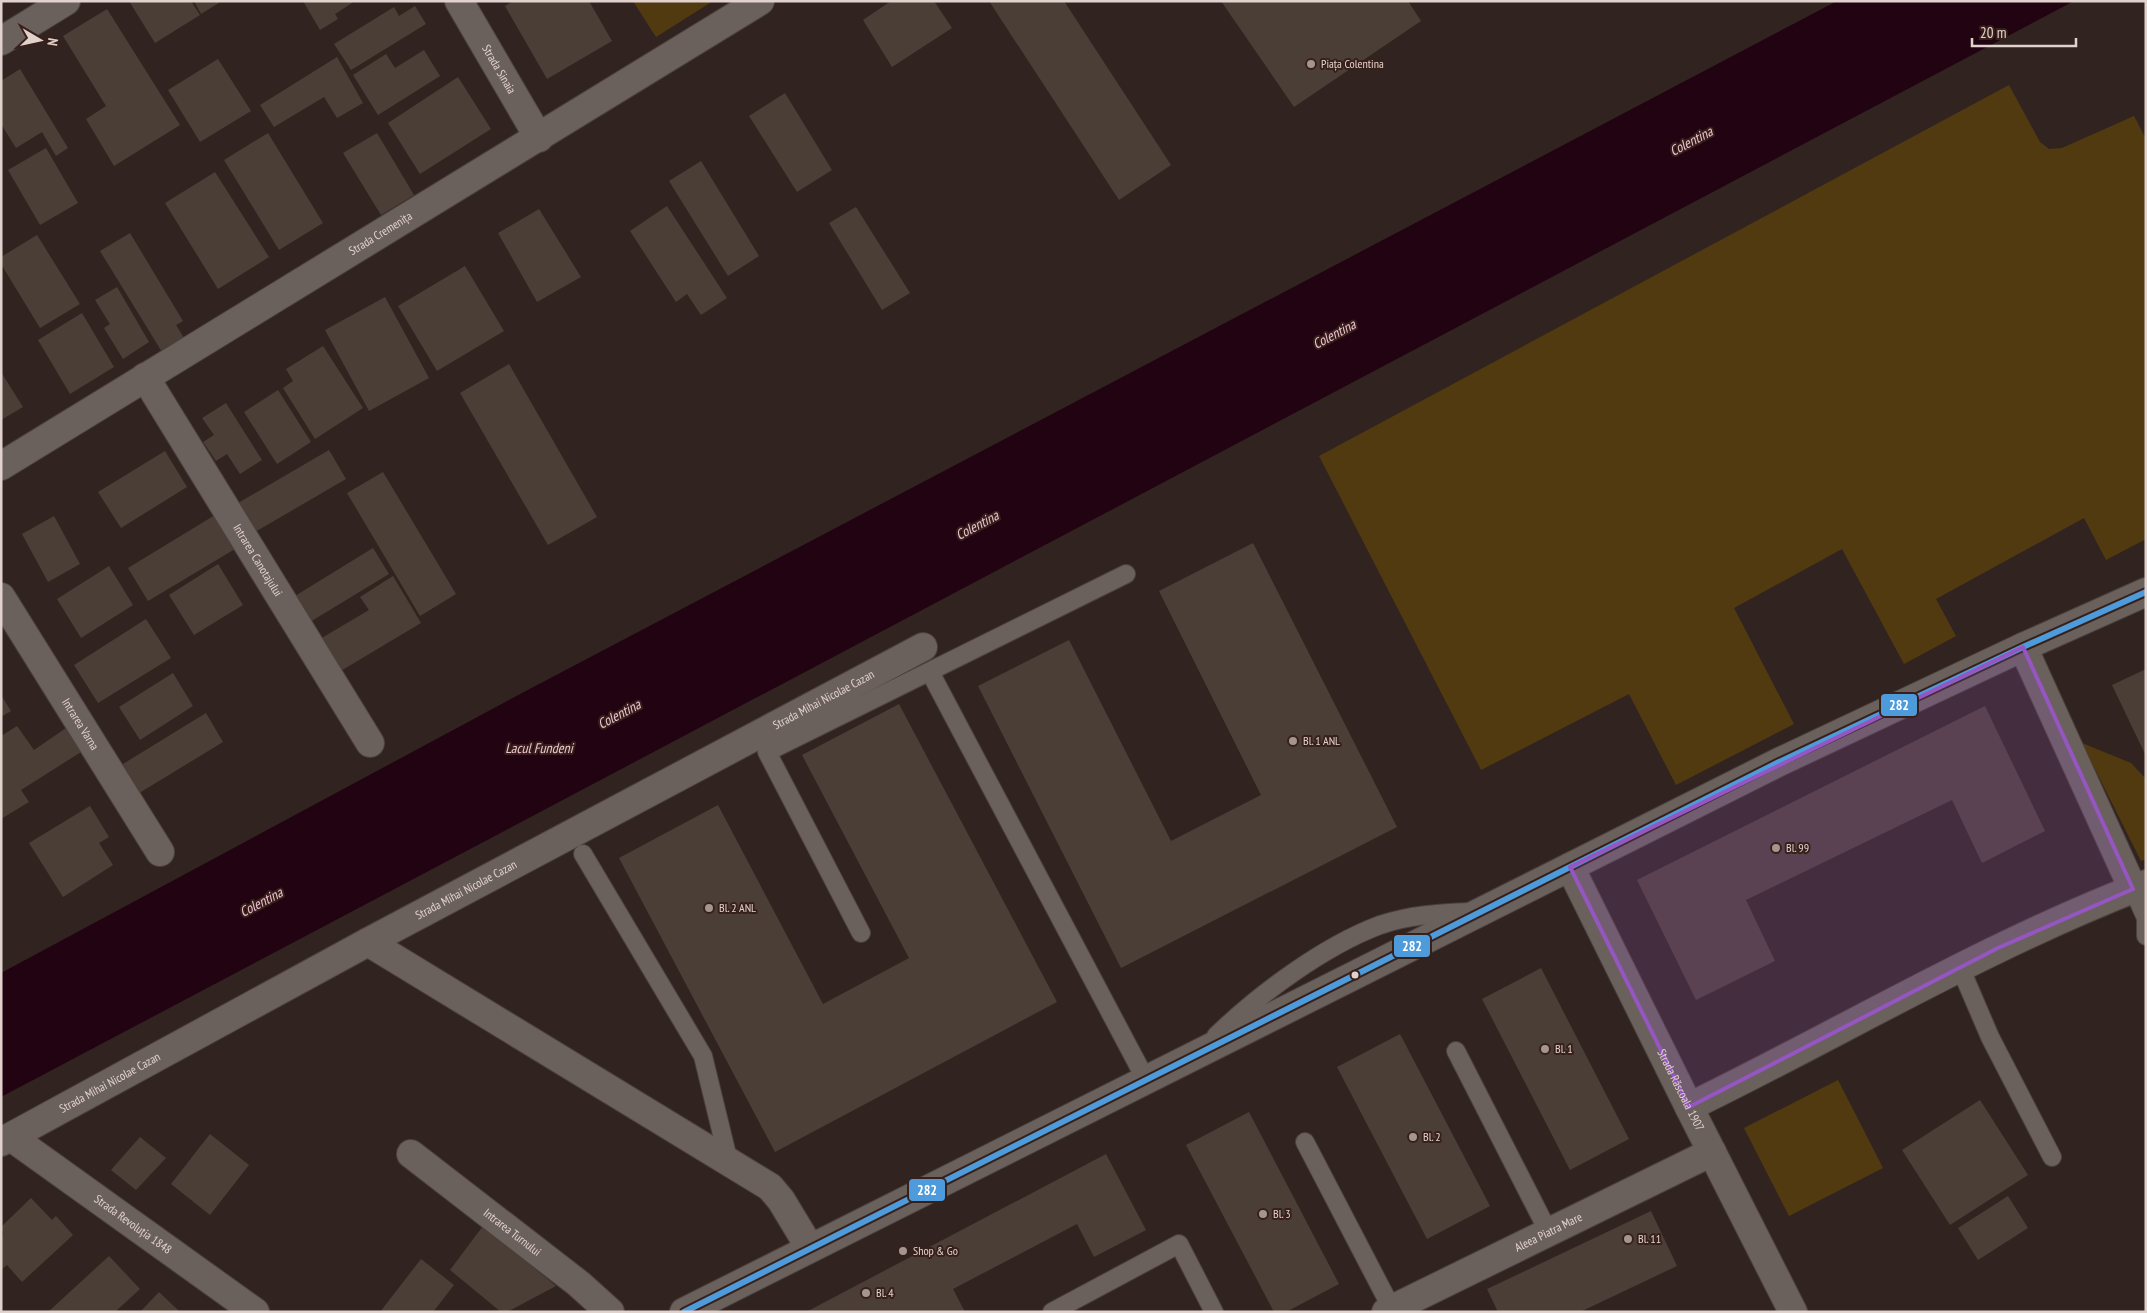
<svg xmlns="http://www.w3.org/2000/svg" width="2147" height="1313" font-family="'PT Sans Narrow',sans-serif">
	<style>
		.green { fill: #523a10 }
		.water { fill: #220312 }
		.building { fill: #4b3e36 }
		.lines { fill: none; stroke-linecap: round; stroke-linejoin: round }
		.service-casing { stroke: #4c413e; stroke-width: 20 }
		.minor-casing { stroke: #4c413e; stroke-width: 30 }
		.tertiary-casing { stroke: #4c413e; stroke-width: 30 }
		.service { stroke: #6a605c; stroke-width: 18 }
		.minor { stroke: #6a605c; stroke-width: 28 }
		.tertiary { stroke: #6a605c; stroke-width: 28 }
		.bus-1-casing { stroke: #37201a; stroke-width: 10 }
		.bus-1 { stroke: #4e9bdc; stroke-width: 6 }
		.marked { fill: #9556c2; fill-opacity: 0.2; stroke: #9556c2; stroke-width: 4; stroke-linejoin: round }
		.poi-dot { fill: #a49590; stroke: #37201a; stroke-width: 2 }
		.bus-dot { fill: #e2d2cd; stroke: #37201a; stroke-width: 2 }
		.labels { text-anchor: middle; stroke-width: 4; stroke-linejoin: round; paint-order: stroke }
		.poi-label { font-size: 12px; fill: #e2d2cd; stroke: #37201a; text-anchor: start }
		.street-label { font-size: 12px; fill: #e2d2cd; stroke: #37201a }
		.water-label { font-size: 14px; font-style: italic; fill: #f2c3d7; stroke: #37201a }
		.line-badge { stroke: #37201a; stroke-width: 2 }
		.badge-label { font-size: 14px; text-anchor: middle; font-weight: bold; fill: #fff }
	</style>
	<rect width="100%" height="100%" fill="#312420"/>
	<g class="green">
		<polygon points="633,1 713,1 656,37"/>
		<polygon points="2009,85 2040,142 2049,149 2062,148 2134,116 2146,139 2146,539 2106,560 2084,518 1936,599 1956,636 1904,664 1842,549 1734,608 1794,724 1676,785 1629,694 1481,770 1319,456"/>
		<polygon points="2082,743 2131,763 2146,779 2146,859 2141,861"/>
		<polygon points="1838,1080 1883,1168 1789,1216 1744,1128"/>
	</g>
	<polygon class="water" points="1837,1 2074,1 1,1097 1,973 522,693"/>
	<g class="building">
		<polygon points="129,1 191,1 200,15 155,43"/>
		<polygon points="194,1 222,1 201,14"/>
		<polygon points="303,1 355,1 335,14 338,19 320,30"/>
		<polygon points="513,1 589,1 612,41 547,79 505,6"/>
		<polygon points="891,1 934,1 952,28 892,67 863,20"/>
		<polygon points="989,1 1064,1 1171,165 1119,200"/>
		<polygon points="1221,1 1408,1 1421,21 1294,107"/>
		<polygon points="415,6 426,24 351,70 334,44 394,7 399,16"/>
		<polygon points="107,9 180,125 114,166 86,119 106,106 63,36"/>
		<polygon points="424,50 440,76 378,115 353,75 386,54 395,68"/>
		<polygon points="337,57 363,103 337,118 324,97 274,127 260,105"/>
		<polygon points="218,59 251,111 200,142 168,90"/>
		<polygon points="20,69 68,148 56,156 42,132 16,148 1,124 1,81"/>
		<polygon points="458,77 491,129 420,174 388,123"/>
		<polygon points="785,93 832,170 797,192 749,116"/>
		<polygon points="268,133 323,223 279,250 224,160"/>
		<polygon points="377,133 414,195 381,215 343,153"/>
		<polygon points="46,148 78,203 40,225 8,170"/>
		<polygon points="701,161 759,256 728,276 669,181"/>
		<polygon points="215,172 269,257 218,289 165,203"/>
		<polygon points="667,206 727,298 701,315 687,294 676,302 630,231"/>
		<polygon points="856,207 910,293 882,310 829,223"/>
		<polygon points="539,209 581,277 537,302 498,233"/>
		<polygon points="130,233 183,321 176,325 184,338 162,352 100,251"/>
		<polygon points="37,235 80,304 40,328 1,264 1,257"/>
		<polygon points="465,266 504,331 437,371 398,306"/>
		<polygon points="117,287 149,342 123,359 104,328 110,324 95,300"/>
		<polygon points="385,297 429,378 369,411 325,330"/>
		<polygon points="82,313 114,367 70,394 38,340"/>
		<polygon points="323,346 363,408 315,439 283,388 293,381 286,369"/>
		<polygon points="509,364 597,517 548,545 460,393"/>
		<polygon points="1,372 23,407 1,420"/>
		<polygon points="278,390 311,442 277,464 244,412"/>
		<polygon points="226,403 262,460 240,474 227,454 216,461 203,442 214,435 202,418"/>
		<polygon points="329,450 346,479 255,532 238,503"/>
		<polygon points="165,451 187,487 121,528 98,492"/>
		<polygon points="383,472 456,594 420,616 347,493"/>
		<polygon points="215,515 235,549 148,601 128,568"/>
		<polygon points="54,516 80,564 48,582 22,534"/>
		<polygon points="1253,543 1397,827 1121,968 978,686 1069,640 1171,841 1261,795 1159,591"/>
		<polygon points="373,548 389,574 310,622 295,596"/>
		<polygon points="218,564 243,605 194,635 169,595"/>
		<polygon points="109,566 133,605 81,638 57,599"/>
		<polygon points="393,576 421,623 339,672 320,639 369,610 360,597"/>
		<polygon points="146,619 171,658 98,703 74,665"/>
		<polygon points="2146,669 2146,756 2112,685"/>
		<polygon points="173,673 193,706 140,740 119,707"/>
		<polygon points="1,695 11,711 1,717"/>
		<polygon points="899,704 1057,1002 775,1152 619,858 718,805 823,1004 909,958 802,755"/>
		<polygon points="1985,706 2045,831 1982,863 1952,800 1746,900 1775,961 1696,1000 1637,880"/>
		<polygon points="206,713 223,742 136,795 118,767"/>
		<polygon points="17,726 34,750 66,728 81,752 21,790 29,802 1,819 1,736"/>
		<polygon points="90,806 109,837 99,843 113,865 63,897 29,843"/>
		<polygon points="1541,968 1629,1139 1570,1170 1482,999"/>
		<polygon points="1400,1034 1490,1206 1427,1239 1337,1067"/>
		<polygon points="1980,1100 2028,1175 1950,1225 1902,1150"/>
		<polygon points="1249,1112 1339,1284 1286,1312 1274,1312 1186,1145"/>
		<polygon points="210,1134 249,1165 210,1215 171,1184"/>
		<polygon points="140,1137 166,1158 136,1190 111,1170"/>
		<polygon points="1106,1154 1146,1230 1094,1257 1077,1224 953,1289 965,1312 806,1312"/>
		<polygon points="2008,1196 2028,1228 1978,1260 1958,1228"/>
		<polygon points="31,1198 52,1220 56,1216 73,1235 22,1282 7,1265 2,1269 1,1268 1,1236 3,1234 1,1227"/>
		<polygon points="1651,1211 1677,1266 1580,1312 1498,1312 1487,1289"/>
		<polygon points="483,1226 556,1286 507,1312 501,1312 450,1270"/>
		<polygon points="109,1256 140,1289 115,1312 48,1312"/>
		<polygon points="421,1259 454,1285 433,1312 380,1312"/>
		<polygon points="159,1292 180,1312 140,1312"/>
	</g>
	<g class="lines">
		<defs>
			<g id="service">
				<polyline points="930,672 1146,1080"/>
				<polyline points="583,854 703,1056 729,1163"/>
				<polyline points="2133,889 2146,918 2146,936"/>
				<polyline points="861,933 767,752 1126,574"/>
				<polyline points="1960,967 1990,1037 2052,1157"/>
				<path d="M 1216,1036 C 1259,994 1324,946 1380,925 C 1409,915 1441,913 1471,912"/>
				<polyline points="1456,1051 1548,1231"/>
				<polyline points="1305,1142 1392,1309"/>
				<polyline points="1052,1312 1179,1244 1214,1312"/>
			</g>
			<g id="minor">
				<path id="s1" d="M 459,1 L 539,138"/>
				<polyline points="1,41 66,1"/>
				<path id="s2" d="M 145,377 L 370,743"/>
				<path id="s3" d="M 1,466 L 760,1"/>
				<path id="s4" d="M 1,597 L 160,852"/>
				<polyline points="2023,647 2133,889"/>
				<path id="s5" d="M 1570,867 L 1689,1107 L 1793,1312"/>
				<polyline points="368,942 770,1187 781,1200 810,1248"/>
				<path d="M 1689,1107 C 1841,1033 1987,945 2146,884"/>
				<path id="s6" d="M 11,1137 L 255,1312"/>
				<path id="s7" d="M 1,1142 L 368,942 L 923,647"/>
				<path id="s8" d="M 411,1154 L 579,1284 L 610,1312"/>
				<path id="s9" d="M 1386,1312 L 1712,1152"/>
			</g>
			<polyline id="tertiary" points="684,1312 1779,762 2023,647 2146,592"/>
		</defs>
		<use href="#service" class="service-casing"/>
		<use href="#minor" class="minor-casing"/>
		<use href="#tertiary" class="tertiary-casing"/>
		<use href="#service" class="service"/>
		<use href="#minor" class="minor"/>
		<use href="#tertiary" class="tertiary"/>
		<defs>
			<polyline id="bus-1" points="684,1312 1779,762 2023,647 2146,592"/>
		</defs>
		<use href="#bus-1" class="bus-1-casing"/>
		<use href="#bus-1" class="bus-1"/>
	</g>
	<path class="marked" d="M 2023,647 L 2133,889 L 1998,948 L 1689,1107 L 1570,867 Z"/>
	<g class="poi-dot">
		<circle cx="1311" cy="64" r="5"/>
		<circle cx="1293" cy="741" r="5"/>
		<circle cx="1776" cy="848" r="5"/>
		<circle cx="709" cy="908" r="5"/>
		<circle cx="1545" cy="1049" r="5"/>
		<circle cx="1413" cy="1137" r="5"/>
		<circle cx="1263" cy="1214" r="5"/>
		<circle cx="1628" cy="1239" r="5"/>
		<circle cx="903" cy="1251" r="5"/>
		<circle cx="866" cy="1293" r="5"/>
	</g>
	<circle class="bus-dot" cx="1355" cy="975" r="4.5"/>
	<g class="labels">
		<g class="poi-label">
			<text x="1321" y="68">Piața Colentina</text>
			<text x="1303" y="745">Bl. 1 ANL</text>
			<text x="1786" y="852">Bl. 99</text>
			<text x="719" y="912">Bl. 2 ANL</text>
			<text x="1555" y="1053">Bl. 1</text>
			<text x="1423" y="1141">Bl. 2</text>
			<text x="1273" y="1218">Bl. 3</text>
			<text x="1638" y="1243">Bl. 11</text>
			<text x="913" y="1255">Shop &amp; Go</text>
			<text x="876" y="1297">Bl. 4</text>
		</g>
		<g class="street-label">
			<text dy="4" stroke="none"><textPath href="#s1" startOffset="79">Strada Sinaia</textPath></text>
			<text dy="4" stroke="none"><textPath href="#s3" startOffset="445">Strada Cremenița</textPath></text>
			<text dy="4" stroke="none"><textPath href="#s2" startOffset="215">Intrarea Canotajului</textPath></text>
			<text dy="4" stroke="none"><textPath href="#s7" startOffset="934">Strada Mihai Nicolae Cazan</textPath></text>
			<text dy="4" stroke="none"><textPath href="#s4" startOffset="150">Intrarea Varna</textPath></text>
			<text dy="4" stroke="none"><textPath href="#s7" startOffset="529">Strada Mihai Nicolae Cazan</textPath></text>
			<text dy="4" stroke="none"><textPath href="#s7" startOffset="124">Strada Mihai Nicolae Cazan</textPath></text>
			<text dy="4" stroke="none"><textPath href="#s5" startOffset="249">Strada Răscoala 1907</textPath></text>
			<text dy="4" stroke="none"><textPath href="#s6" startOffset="150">Strada Revoluția 1848</textPath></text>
			<text dy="4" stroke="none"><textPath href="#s9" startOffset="181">Aleea Piatra Mare</textPath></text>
			<text dy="4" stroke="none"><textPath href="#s8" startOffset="128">Intrarea Turnului</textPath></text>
		</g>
		<g class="water-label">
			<text transform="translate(1691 141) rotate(-28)" y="5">Colentina</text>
			<text transform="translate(1334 334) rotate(-28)" y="5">Colentina</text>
			<text transform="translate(977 525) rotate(-28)" y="5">Colentina</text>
			<text transform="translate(619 714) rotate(-28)" y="5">Colentina</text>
			<text x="539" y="753">Lacul Fundeni</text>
			<text transform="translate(261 902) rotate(-28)" y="5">Colentina</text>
		</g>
	</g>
	<g class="line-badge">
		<rect x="1880" y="693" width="38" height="24" rx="5" fill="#4e9bdc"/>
		<rect x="1393" y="934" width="38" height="24" rx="5" fill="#4e9bdc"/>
		<rect x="908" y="1178" width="38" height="24" rx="5" fill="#4e9bdc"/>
	</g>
	<g class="badge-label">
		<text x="1899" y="710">282</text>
		<text x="1412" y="951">282</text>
		<text x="927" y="1195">282</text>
	</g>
	<rect width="2147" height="1313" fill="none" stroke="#e2d2cd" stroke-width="5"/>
	<g transform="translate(40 40) rotate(99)" stroke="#37201a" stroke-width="4" paint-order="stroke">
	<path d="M0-4L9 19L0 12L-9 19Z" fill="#e2d2cd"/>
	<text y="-8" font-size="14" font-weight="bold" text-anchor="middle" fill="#e2d2cd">N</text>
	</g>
	<path d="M1972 38v8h104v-8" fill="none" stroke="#e2d2cd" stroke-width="2.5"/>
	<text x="1980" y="38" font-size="15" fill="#e2d2cd" stroke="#37201a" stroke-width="4" paint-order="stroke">20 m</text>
</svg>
